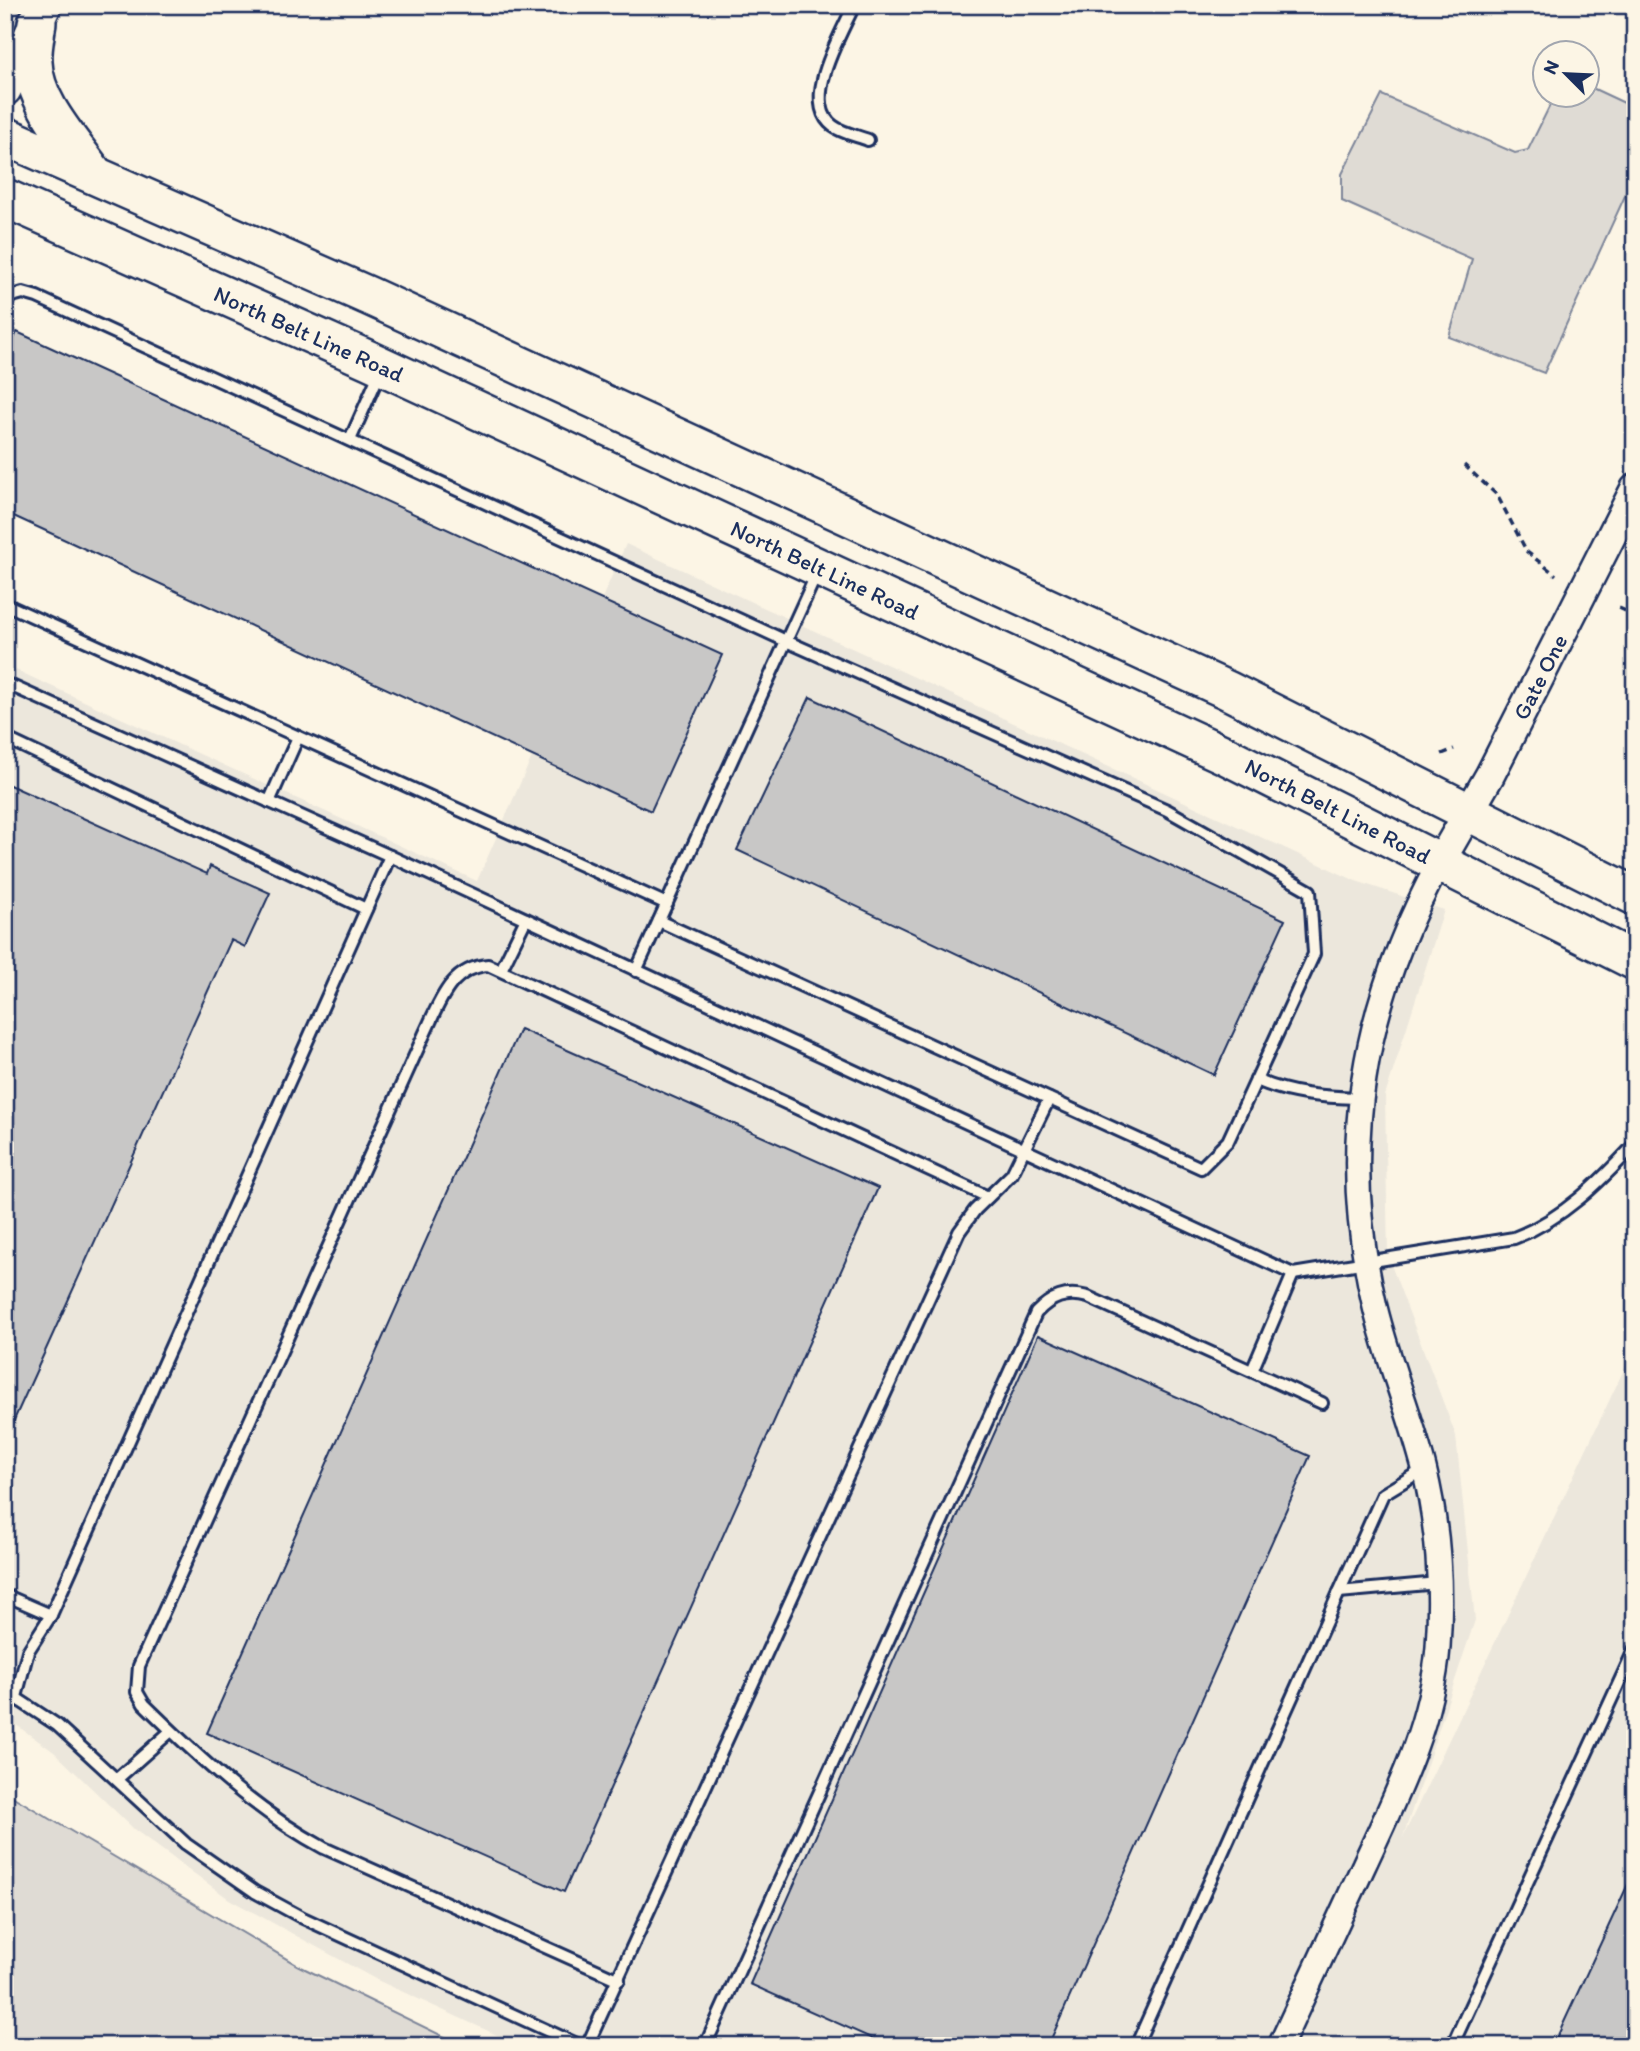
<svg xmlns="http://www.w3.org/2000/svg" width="1640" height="2051" font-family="Itim,sans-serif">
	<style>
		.built { fill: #ece7dc }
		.green { fill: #dfdbd4; stroke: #7d8599; stroke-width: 2 }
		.building { fill: #c8c7c6; stroke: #1b2f5e; stroke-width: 2 }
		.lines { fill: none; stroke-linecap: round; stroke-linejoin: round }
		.service-casing { stroke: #1b2f5e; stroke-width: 16 }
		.minor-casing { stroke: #1b2f5e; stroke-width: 28 }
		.tertiary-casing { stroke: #1b2f5e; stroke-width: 33 }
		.secondary-casing { stroke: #1b2f5e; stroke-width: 37 }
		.primary-casing { stroke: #1b2f5e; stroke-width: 42 }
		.path { stroke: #1b2f5e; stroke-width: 3.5; stroke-dasharray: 7 5; stroke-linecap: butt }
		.service { stroke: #fcf5e5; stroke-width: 10 }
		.minor { stroke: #fcf5e5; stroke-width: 23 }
		.tertiary { stroke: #fcf5e5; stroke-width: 28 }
		.secondary { stroke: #fcf5e5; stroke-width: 32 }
		.primary { stroke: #fcf5e5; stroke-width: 37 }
		.labels { text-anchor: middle; stroke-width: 5; stroke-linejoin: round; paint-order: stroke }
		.street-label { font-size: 23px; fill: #1b2f5e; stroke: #fcf5e5 }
	</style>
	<rect width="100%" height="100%" fill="#fcf5e5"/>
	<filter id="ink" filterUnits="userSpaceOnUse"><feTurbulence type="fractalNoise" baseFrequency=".0143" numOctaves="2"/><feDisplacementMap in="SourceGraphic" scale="14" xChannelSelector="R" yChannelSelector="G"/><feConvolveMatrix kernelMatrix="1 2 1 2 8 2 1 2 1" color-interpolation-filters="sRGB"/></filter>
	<g filter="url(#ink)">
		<polygon class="built" points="626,544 1356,881 1444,910 1385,1096 1388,1257 1456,1436 1475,1620 1403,1837 1635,1346 1635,2046 521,2046 377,1980 229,1899 135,1830 54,1752 5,1717 5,665 477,881"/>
		<g class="green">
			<polygon points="1588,86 1635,108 1635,174 1544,373 1449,337 1472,259 1342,201 1342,174 1382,95 1515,153 1528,150 1555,95 1588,94"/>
			<polygon points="5,1792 297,1965 463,2046 5,2046"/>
		</g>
		<g class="building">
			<polygon points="17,332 722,655 651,811 5,512 5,357"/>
			<polygon points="810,697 1285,920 1214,1075 737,850"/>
			<polygon points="5,783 207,874 210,866 270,893 245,947 231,940 5,1440"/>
			<polygon points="520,1029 878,1188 564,1892 207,1733"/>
			<polygon points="1038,1335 1310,1456 1048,2046 889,2046 750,1984"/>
			<polygon points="1635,1869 1635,2046 1553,2046"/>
		</g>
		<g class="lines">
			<defs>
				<g id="service">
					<path d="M 854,5 C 842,33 800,101 833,126 C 842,133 858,136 868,140"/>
					<polyline points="5,298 23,293 37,297 786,641 1167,810 1310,891 1314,954 1228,1141 1201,1168 659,921"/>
					<polyline points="350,440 380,372"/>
					<polyline points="5,604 667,904"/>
					<path d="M 5,683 L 390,856 L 1293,1274 L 1514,1238 C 1563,1219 1600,1182 1635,1144"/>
					<polyline points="5,738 366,909"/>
					<polyline points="269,802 298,737"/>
					<polyline points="501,970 526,919"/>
					<polyline points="636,971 817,573"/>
					<path d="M 1256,1080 C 1291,1095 1322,1097 1360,1098"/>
					<polyline points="1252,1371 1293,1274"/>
					<polyline points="1339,1592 1438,1583"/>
					<polyline points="5,1595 51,1615 28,1651 16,1697"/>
					<polyline points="51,1615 390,856"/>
					<polyline points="5,1691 57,1725 186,1844 255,1892 303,1918 581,2046"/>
					<polyline points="117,1779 171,1731"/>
					<path d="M 619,1980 L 324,1848 C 254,1810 200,1759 144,1704 L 137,1692 L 139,1666 L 424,1035 C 439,1004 449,968 488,965 L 988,1197"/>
					<polyline points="587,2046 959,1232 975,1210 1012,1174 1049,1099"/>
					<path d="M 705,2046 L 1036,1313 C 1051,1297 1066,1291 1088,1297 L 1322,1403"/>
					<polyline points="1136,2046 1383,1494 1424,1469"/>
					<polyline points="1452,2046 1635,1648"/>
				</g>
				<path id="minor" d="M 1280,2046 C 1308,1985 1336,1925 1364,1865 C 1396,1796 1432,1724 1438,1647 C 1442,1589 1438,1525 1424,1468 C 1410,1413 1388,1361 1375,1307 C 1337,1148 1362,1004 1440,862"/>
				<polyline id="tertiary" points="1440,862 1490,775 1635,489"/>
				<polyline id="secondary" points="5,89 45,5"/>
				<g id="primary">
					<path d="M 37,23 C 35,36 32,50 33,62 C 34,103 72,142 94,174"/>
					<polyline points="5,136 369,296 1227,690 1635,896"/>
					<polyline points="5,198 369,360 1227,756 1635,961"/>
				</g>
			</defs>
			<use href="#service" class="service-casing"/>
			<use href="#minor" class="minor-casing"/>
			<use href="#tertiary" class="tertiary-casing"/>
			<use href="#secondary" class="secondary-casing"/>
			<use href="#primary" class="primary-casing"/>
			<g class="path">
				<polyline points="1464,465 1497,495 1527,552 1556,575"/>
				<polyline points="1619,608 1635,615"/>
				<polyline points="1442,754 1454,749"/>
			</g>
			<use href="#service" class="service"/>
			<use href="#minor" class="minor"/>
			<use href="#tertiary" class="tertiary"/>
			<use href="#secondary" class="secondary"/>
			<use href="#primary" class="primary"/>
		</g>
	</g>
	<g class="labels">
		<g class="street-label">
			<text transform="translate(309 334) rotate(24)" y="8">North Belt Line Road</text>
			<text transform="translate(825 570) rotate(25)" y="8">North Belt Line Road</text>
			<text transform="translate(1540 677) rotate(-63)" y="8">Gate One</text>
			<text transform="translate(1338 811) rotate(27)" y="8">North Belt Line Road</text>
		</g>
	</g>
	<rect width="1640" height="2051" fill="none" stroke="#fcf5e5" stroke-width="28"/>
	<rect x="14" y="14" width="1612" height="2023" fill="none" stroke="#1b2f5e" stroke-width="2.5" filter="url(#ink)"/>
	<g transform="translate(1566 74) rotate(294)"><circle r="33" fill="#fcf5e5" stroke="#a2a6af" stroke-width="2"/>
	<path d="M0-5L12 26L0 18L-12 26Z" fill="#1b2f5e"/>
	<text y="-10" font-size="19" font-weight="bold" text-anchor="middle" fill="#1b2f5e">N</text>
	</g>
</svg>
